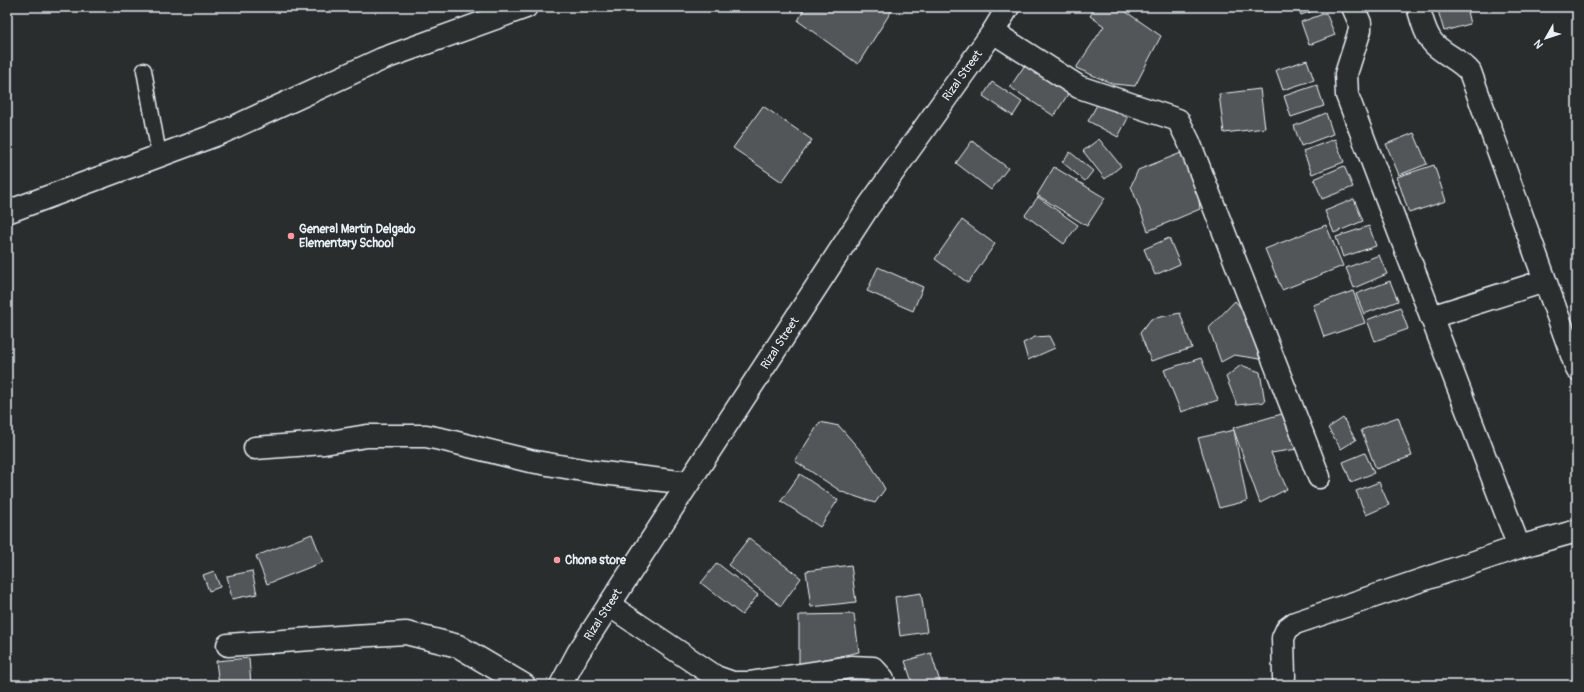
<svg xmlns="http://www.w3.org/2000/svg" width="1584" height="692" font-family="Pangolin,sans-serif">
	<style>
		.building { fill: #535759; stroke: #e8f1f8 }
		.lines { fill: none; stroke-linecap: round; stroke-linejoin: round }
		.service-casing { stroke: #e8f1f8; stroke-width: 17 }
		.minor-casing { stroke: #e8f1f8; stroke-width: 25 }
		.primary-casing { stroke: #e8f1f8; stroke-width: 25 }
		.service { stroke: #2a2d2e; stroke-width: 14 }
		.minor { stroke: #2a2d2e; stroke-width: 22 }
		.primary { stroke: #2a2d2e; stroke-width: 22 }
		.poi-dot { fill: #ff9aa2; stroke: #2a2d2e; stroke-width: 1.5 }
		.labels { text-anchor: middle; stroke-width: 3; stroke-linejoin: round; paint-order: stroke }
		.street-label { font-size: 12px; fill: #e8f1f8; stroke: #2a2d2e }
		.poi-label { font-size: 12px; font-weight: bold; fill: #e8f1f8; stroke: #2a2d2e; text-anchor: start }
	</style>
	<rect width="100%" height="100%" fill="#2a2d2e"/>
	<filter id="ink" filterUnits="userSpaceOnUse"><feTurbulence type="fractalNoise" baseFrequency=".025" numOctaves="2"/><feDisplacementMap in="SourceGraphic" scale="8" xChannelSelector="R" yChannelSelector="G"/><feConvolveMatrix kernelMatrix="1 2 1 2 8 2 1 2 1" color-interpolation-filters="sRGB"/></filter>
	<g filter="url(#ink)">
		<g class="building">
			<polygon points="805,7 846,8 894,7 858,64 798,21"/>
			<polygon points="1096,7 1119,7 1161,36 1135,86 1113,84 1076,68 1104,26 1090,16"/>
			<polygon points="1298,7 1324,7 1301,15"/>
			<polygon points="1437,7 1466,7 1470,24 1444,31"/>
			<polygon points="1326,13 1335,35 1309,45 1301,22"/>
			<polygon points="1307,60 1314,80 1283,90 1276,70"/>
			<polygon points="1027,62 1070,91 1054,116 1010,87"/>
			<polygon points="992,82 1022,102 1013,116 983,96"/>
			<polygon points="1317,85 1324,106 1291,117 1284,96"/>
			<polygon points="1260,89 1265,128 1224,133 1219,94"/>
			<polygon points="1098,103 1128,118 1118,137 1088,121"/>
			<polygon points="763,106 812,140 782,182 733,148"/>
			<polygon points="1326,113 1333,134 1301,146 1294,126"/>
			<polygon points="1414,133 1427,164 1399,175 1386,144"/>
			<polygon points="1099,139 1121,166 1105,179 1083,151"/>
			<polygon points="1335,139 1344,162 1312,174 1303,151"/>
			<polygon points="972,141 1008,168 991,190 956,163"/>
			<polygon points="1070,152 1093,171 1085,181 1062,162"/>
			<polygon points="1181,153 1196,176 1200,209 1148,231 1131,186 1138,170"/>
			<polygon points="1434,165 1446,201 1409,213 1397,177"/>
			<polygon points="1344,166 1353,187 1322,199 1314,179"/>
			<polygon points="1054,167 1105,198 1087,226 1037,195"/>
			<polygon points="1038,197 1078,225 1064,244 1025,215"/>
			<polygon points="1354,199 1363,221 1334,233 1325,211"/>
			<polygon points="962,220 995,244 968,283 935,259"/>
			<polygon points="1326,225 1343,266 1282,290 1265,249"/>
			<polygon points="1369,226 1376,246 1343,257 1336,237"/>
			<polygon points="1169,238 1180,264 1155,275 1144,249"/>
			<polygon points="1379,255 1387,274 1354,288 1346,268"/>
			<polygon points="878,267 923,287 913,311 867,291"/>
			<polygon points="1390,281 1398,301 1364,314 1356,294"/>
			<polygon points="1353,291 1365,323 1324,337 1313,305"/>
			<polygon points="1235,301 1246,314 1260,359 1234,355 1221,362 1209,328"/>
			<polygon points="1400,307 1408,329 1375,341 1367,320"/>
			<polygon points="1180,313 1192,348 1151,361 1140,333 1151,319"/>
			<polygon points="1049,336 1055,348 1028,360 1023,343 1035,337"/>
			<polygon points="1201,358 1218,400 1181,412 1164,370"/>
			<polygon points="1241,365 1260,372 1265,402 1237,405 1226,377"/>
			<polygon points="1285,413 1304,448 1271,453 1287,489 1260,503 1233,428"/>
			<polygon points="1398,417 1412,456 1376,469 1361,430"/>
			<polygon points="1343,418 1356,440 1341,449 1328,428"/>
			<polygon points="820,422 839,426 867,458 885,489 875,503 842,492 795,461"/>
			<polygon points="1234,430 1247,501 1219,508 1198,438"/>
			<polygon points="1365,453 1374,473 1351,482 1343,462"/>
			<polygon points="800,474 838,500 820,527 781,501"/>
			<polygon points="1379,482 1389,505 1366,515 1356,491"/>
			<polygon points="312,534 323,562 267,584 256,556"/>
			<polygon points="749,538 801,578 781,606 728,565"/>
			<polygon points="717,563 758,595 742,615 701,583"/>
			<polygon points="851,565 856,602 811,607 806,571"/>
			<polygon points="214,571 220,587 209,591 203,575"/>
			<polygon points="252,571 257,594 232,599 227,576"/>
			<polygon points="921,593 927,632 900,636 895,597"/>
			<polygon points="854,614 859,652 799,665 799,615"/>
			<polygon points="931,653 941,685 913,685 905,661"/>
			<polygon points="249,658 251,685 219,685 216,661"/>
			<polygon points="852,677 860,685 818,685 818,680"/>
		</g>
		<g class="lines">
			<defs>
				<polyline id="service" points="144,70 159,155"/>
				<g id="minor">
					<polyline points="1353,7 1360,23 1360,30 1346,74 1347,95 1519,547"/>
					<path d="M 1418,7 C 1422,19 1425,35 1434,44 C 1445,55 1460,60 1470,72 L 1577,369"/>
					<polyline points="993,32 1079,87 1178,120 1189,142 1319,477"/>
					<polyline points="7,212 221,133 382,59 526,7"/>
					<polyline points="1431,317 1545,281"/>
					<polyline points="255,448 324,443 367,436 426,436 445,440 530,461 594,472 688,483"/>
					<polyline points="609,605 716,677 733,683 749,683 851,667 873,668 883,679 884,685"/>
					<polyline points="228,645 353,636 406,633 458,646 524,685"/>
					<polyline points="1284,677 1283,638 1287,629 1295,623 1519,547 1577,531"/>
				</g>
				<g id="primary">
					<path id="s1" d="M 561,685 L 578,653 L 609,605 L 869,206 L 993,32 L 1008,7"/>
				</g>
			</defs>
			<use href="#service" class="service-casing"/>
			<use href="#minor" class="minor-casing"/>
			<use href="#primary" class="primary-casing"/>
			<use href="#service" class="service"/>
			<use href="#minor" class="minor"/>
			<use href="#primary" class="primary"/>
		</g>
	</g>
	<g class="poi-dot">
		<circle cx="291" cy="236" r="4"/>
		<circle cx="557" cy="560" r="4"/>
	</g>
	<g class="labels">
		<g class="street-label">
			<text dy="4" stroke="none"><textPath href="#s1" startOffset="730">Rizal Street</textPath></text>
			<text dy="4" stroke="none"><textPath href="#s1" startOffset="406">Rizal Street</textPath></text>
			<text dy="4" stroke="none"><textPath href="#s1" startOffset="82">Rizal Street</textPath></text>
		</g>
		<g class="poi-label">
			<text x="299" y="233">General Martin Delgado<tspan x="299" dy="14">Elementary School</tspan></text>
			<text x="565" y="564">Chona store</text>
		</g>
	</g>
	<rect width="1584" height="692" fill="none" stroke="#2a2d2e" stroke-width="24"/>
	<rect x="12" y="12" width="1560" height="668" fill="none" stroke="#e8f1f8" stroke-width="1.5" filter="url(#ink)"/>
	<g transform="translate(1546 38) rotate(231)" stroke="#2a2d2e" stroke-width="3" paint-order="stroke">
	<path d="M0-3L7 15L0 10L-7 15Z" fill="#e8f1f8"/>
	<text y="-6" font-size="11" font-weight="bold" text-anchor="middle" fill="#e8f1f8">N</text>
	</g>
</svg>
